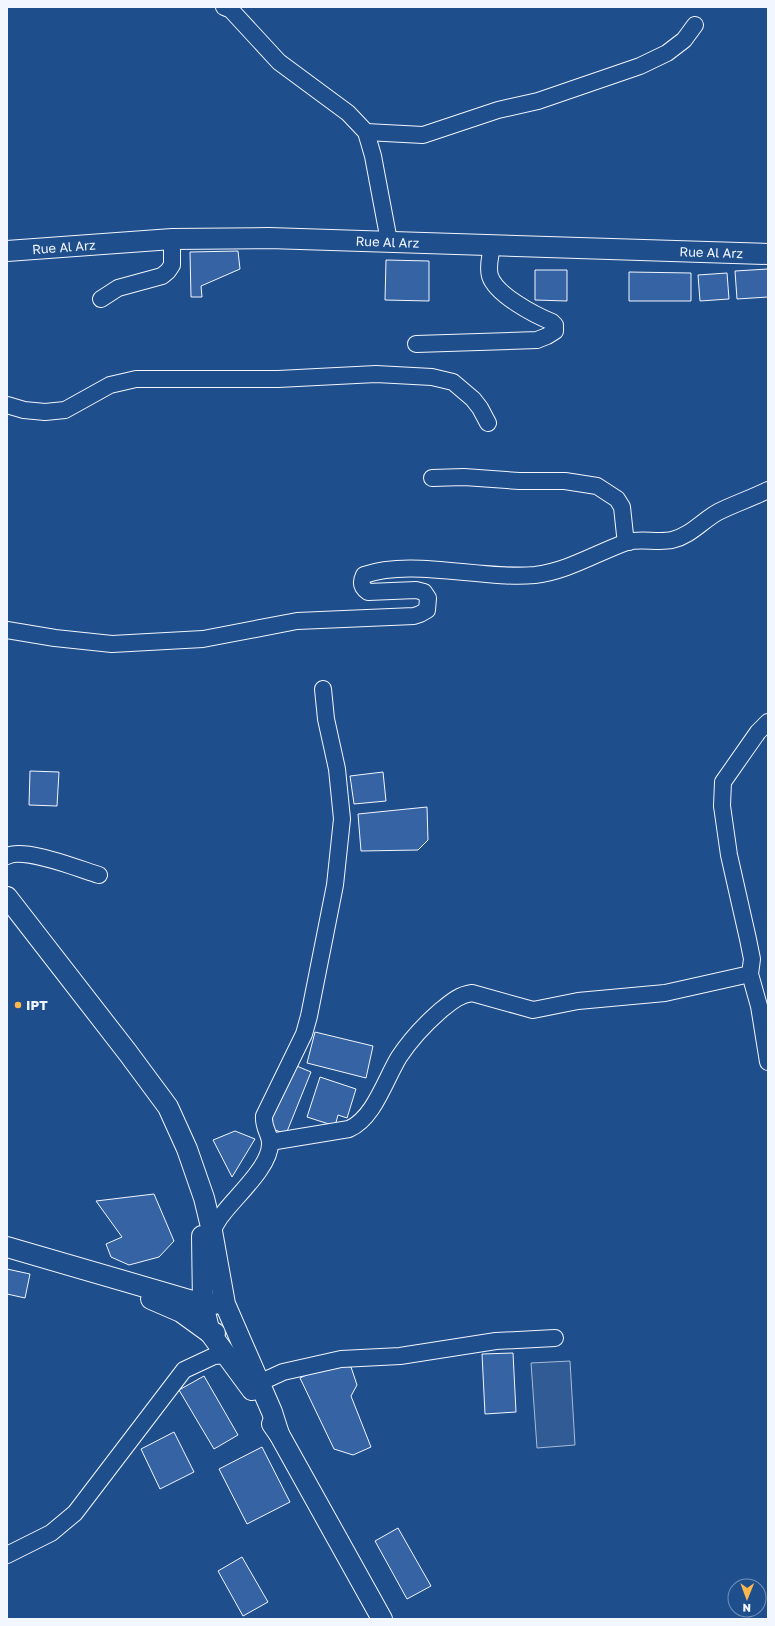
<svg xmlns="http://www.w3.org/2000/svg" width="775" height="1626" font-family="'Golos Text',sans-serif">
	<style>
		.built { fill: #305b95; stroke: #a8bbd7 }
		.building { fill: #3563a3; stroke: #f2f6ff }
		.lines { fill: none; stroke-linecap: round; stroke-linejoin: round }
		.minor-casing { stroke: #f2f6ff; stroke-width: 18 }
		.major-casing { stroke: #f2f6ff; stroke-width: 22 }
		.minor { stroke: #1f4e8c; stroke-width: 16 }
		.major { stroke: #1f4e8c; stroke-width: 20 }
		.poi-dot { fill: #ffb74d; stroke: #1f4e8c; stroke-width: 1.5 }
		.labels { text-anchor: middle; stroke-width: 3; stroke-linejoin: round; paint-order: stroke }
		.street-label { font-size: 13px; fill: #f2f6ff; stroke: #1f4e8c }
		.poi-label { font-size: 13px; font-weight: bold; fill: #f2f6ff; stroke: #1f4e8c; text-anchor: start }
	</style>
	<rect width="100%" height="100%" fill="#1f4e8c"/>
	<polygon class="built" points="570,1361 575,1445 537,1448 531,1363"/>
	<g class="building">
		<polygon points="238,251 240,269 201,286 202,297 191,297 190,252"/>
		<polygon points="386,260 429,261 429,301 385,300"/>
		<polygon points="768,269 768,297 737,299 735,271"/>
		<polygon points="535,270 567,270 567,301 535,300"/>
		<polygon points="629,272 691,273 691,301 629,301"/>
		<polygon points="727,273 729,299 700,301 698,275"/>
		<polygon points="30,771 59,772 57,806 29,805"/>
		<polygon points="383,772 386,801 354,804 350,776"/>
		<polygon points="427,807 428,840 418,850 361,851 358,814"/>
		<polygon points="315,1032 373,1046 366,1078 307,1063"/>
		<polygon points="292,1064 311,1072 286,1134 267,1127"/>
		<polygon points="320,1077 356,1089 347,1118 338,1115 335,1126 307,1117"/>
		<polygon points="235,1131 255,1139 232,1177 213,1140"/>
		<polygon points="154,1194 174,1241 159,1257 129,1265 111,1257 106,1244 122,1237 96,1201"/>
		<polygon points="7,1269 30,1274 25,1298 7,1294"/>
		<polygon points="513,1353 516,1412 485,1414 482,1354"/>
		<polygon points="330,1364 351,1367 357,1385 351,1396 371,1447 353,1455 334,1449 300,1378"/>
		<polygon points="204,1376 238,1435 214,1449 179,1390"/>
		<polygon points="174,1432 194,1472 160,1489 141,1449"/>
		<polygon points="262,1447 290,1502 247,1524 219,1469"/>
		<polygon points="398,1528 431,1586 407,1599 375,1541"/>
		<polygon points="242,1557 268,1602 243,1616 218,1571"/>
	</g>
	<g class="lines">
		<defs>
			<g id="minor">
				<polyline points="224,7 231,10 279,62 348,113 366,132 373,156 389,241"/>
				<polyline points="366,132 423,135 498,110 538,101 640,66 667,53 684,40 695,25"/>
				<polyline points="101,299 118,288 162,276 168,271 172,265 172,239"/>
				<path d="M 416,344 L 537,340 L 547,336 L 555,331 L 555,325 L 552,322 C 535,315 496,295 490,276 C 487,266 491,255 492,245"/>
				<polyline points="7,405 24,410 45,412 65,410 110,385 136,379 278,379 376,374 432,377 453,382 473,399 480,408 488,423"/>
				<polyline points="432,478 464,477 519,481 565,481 597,486 617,499 622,507 625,535 629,542"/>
				<path d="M 7,630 L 55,638 L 112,644 L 203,639 L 297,621 L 414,616 L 420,614 L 427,610 L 428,598 L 424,592 L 416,590 L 368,592 C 361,587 360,583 364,575 C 411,558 483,580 535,575 C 568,571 596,553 627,542 C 640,538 658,543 672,540 C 690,536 702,521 718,512 C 734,504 752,498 768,490"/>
				<polyline points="768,722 758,732 723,782 722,806 729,855 748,939 752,959 750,974 759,1006 768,1062"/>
				<path d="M 7,856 C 25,847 79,869 99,875"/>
				<path d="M 270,1142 L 349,1129 C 374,1118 385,1080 399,1057 C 411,1039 424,1025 440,1011 C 450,1003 458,995 472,993 L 533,1010 L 578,1001 L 665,993 L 750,974"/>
				<path d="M 212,1231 C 215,1226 218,1220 222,1215 C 235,1197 271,1166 270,1143 C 270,1134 263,1128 264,1116 L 304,1034 L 309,1016 L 335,885 L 342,819 L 337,769 L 326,719 L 323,689"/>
				<polyline points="259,1383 283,1372 341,1359 400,1356 496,1341 555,1338"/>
				<polyline points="7,1555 51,1533 75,1513 184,1370 214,1356 228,1355"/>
			</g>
			<g id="major">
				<path id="s1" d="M 7,251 L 172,239 L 269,238 L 768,254"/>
				<polyline points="7,897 128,1053 168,1107 187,1149 204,1198 212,1231 225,1304 272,1412 279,1434"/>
				<polyline points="202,1236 203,1304 210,1333 252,1390"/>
				<polyline points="7,1247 203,1304 215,1304"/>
				<polyline points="151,1299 181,1312 210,1333 215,1333"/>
				<polyline points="272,1424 279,1434 382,1619"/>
			</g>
		</defs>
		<use href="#minor" class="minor-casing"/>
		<use href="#major" class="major-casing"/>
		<use href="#minor" class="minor"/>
		<use href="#major" class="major"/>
	</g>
	<circle class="poi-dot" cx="18" cy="1005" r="4"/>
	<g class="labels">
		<g class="street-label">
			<text dy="5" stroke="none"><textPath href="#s1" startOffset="381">Rue Al Arz</textPath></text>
			<text dy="5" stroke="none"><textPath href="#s1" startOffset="57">Rue Al Arz</textPath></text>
			<text dy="5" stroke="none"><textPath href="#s1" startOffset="705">Rue Al Arz</textPath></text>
		</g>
		<g class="poi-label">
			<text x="26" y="1010">IPT</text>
		</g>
	</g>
	<rect width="775" height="1626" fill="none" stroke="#f2f6ff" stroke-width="16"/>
	<g transform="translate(747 1598) rotate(181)"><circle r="19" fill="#1f4e8c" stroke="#7391ba"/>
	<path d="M0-3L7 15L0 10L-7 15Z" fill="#ffb74d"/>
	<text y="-6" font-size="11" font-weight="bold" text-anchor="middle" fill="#f2f6ff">N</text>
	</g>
</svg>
